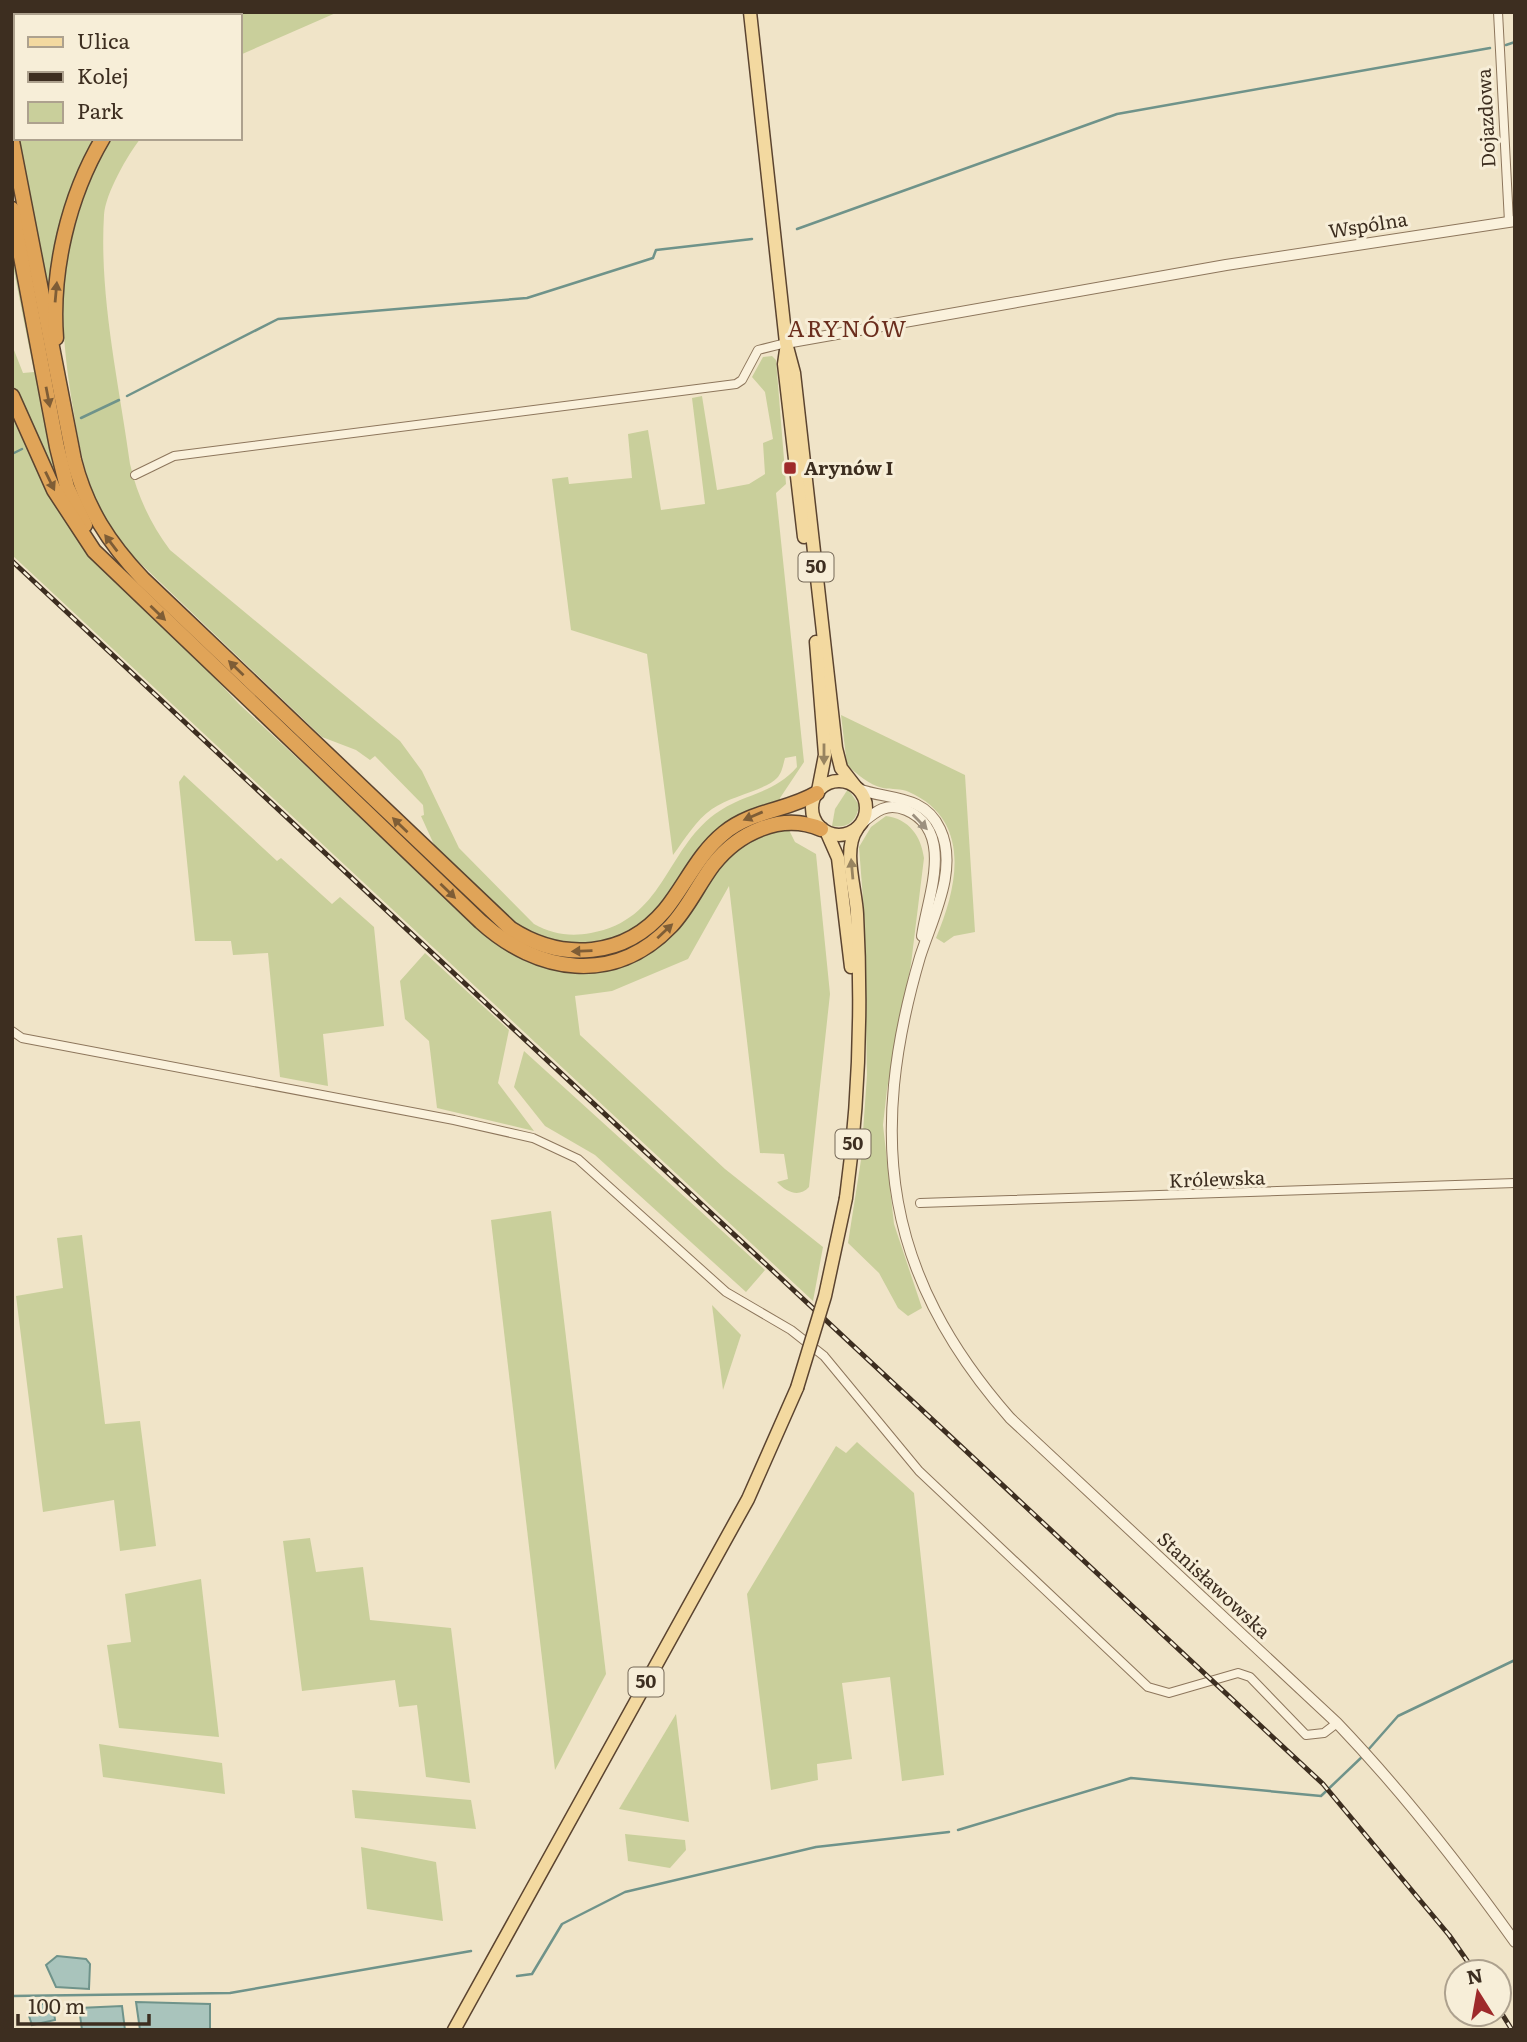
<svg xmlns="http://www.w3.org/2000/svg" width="1527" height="2042" font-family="Literata,serif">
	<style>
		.green { fill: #c9cf9b }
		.water { fill: #a9c4bc; stroke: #6f938a; stroke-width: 2 }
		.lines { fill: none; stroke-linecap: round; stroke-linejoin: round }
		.stream { stroke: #6f938a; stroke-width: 2.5 }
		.minor-casing { stroke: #8d765c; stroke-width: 10 }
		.tertiary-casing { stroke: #8d765c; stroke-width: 12 }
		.primary-casing { stroke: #5b4430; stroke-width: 15 }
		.motorway-casing { stroke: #5b4430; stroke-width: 17 }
		.minor { stroke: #faf1dc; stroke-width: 8 }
		.tertiary { stroke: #faf1dc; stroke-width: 10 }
		.primary { stroke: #f3d9a0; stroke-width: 12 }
		.motorway { stroke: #e0a458; stroke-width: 14 }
		.rail-casing { stroke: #3d2e20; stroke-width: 5 }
		.rail { stroke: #f7eed8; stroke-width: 2.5; stroke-dasharray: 8; stroke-linecap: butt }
		.primary-bridge-casing { stroke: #5b4430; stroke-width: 15; stroke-linecap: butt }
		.primary-bridge { stroke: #f3d9a0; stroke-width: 12 }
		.oneway { fill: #7e5d36 }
		.oneway2 { fill: #988460 }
		.oneway3 { fill: #9c907e }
		.poi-dot { fill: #9e2a2b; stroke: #f7eed8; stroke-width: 2.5 }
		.labels { text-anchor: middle; stroke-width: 6; stroke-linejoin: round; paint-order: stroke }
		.shield { fill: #f7eed8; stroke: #756857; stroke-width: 2 }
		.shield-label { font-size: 18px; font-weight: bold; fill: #3d2e20 }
		.street-label { font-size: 19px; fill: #3d2e20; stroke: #f7eed8 }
		.poi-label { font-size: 19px; font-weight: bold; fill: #3d2e20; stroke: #f7eed8; text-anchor: start }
		.quarter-label { font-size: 23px; letter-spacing: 2px; fill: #6b2e1e; stroke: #f7eed8 }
	</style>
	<rect width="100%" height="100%" fill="#f0e4c8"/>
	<g class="green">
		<polygon points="12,12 60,12 51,16 16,16 16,29 12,31"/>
		<polygon points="231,12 338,12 240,55 240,16 225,16"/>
		<polygon points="16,83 16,138 98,138 89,155 49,321 12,123 12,85"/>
		<path d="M 108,138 L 141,138 C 128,154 105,194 104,215 C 99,297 119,383 130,464 C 137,495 151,525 170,550 L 400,741 L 422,771 L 459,848 L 534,924 C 552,934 570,937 591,933 C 664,920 665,851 715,814 C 743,793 773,795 797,767 L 796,756 L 785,758 C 783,765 782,773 777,778 C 766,790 730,796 712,809 C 696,820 685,839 673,855 L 647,654 L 571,630 L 552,479 L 568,477 L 569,484 L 632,478 L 628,434 L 648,430 L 661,510 L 705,504 L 692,398 L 702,396 L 717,490 L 749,484 L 765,474 L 763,443 L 773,439 L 765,392 L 752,377 L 763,357 L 772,356 L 776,360 L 786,484 L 776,493 L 804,762 L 780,798 L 781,802 L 740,816 L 645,923 L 616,941 L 577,946 L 524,933 L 436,849 L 421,816 L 424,815 L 423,805 L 375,756 L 370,760 L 356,750 L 322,737 L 116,540 C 91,500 81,460 74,414 C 54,297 60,247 108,138 Z"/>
		<polygon points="12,236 73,509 45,463 12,385 12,345 23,373 34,372 12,261"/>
		<path d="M 12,406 L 46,485 L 183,644 L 239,704 L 496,943 L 525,961 L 555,970 L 600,972 L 629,963 L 732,853 L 760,835 L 788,828 L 795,842 L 816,854 L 830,994 L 809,1187 C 799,1198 786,1192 777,1182 L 788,1179 L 784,1154 L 760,1153 L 729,886 L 688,959 L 612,991 L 575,996 L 580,1035 L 725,1169 L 823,1247 L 813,1301 L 12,555 Z"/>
		<path d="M 841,715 L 965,775 L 975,932 L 954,936 L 944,943 L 936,938 C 958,886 972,820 909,792 C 901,788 892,790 883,788 C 869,785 857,774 847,765 Z"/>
		<polygon points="184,775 277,861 281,858 332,904 340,897 374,927 384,1026 323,1034 328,1086 280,1077 268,953 233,955 231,941 195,941 179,782"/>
		<path d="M 848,789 L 859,805 C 857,821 847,829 832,826 L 835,809 Z"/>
		<path d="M 886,816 C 909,819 921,836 924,858 L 911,964 L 887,1089 L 883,1125 L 894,1224 L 922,1308 L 908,1316 L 898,1308 L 879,1273 L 848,1243 L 861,1160 L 867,1075 L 864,912 L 859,847 L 871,827 Z"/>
		<polygon points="425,953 509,1030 498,1083 534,1131 437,1108 429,1041 405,1019 400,981"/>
		<polygon points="524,1051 765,1270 746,1292 595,1155 545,1126 514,1087"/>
		<polygon points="551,1211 606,1674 555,1770 491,1220"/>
		<polygon points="82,1235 105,1424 140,1421 156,1546 120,1551 114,1500 43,1512 16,1296 63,1288 57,1238"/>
		<polygon points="712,1305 741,1335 723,1390"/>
		<polygon points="857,1442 914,1493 944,1775 902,1781 890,1677 842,1683 852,1759 817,1764 818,1780 771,1790 747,1594 836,1446 846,1453"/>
		<polygon points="310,1538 316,1572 363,1567 370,1620 451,1628 470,1783 426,1777 417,1705 399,1707 395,1680 302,1691 283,1541"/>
		<polygon points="201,1579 219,1737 119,1728 107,1645 131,1642 125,1594"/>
		<polygon points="676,1714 689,1822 619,1809"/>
		<polygon points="99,1744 222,1763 225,1794 103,1777"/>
		<polygon points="352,1790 471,1800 476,1829 355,1818"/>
		<polygon points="625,1834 685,1840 686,1850 670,1868 628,1861"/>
		<polygon points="361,1847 436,1862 443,1921 367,1909"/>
	</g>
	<g class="water">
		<polygon points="57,1956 86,1959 90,1964 89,1989 56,1987 46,1965"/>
		<polygon points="45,2002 54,2012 55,2020 32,2025 28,2013"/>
		<polygon points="136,2002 210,2004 210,2030 140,2030"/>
		<polygon points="122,2006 125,2030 82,2030 79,2008"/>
	</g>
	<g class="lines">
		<g class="stream">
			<polyline points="1506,45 1515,42"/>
			<polyline points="797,229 1117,114 1490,48"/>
			<polyline points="127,396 278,319 527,298 653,258 656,250 752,239"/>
			<polyline points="81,418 119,400"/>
			<polyline points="12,454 22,449"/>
			<polyline points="1368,1750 1398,1716 1515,1660"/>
			<polyline points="958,1830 1131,1778 1321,1796 1364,1755"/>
			<polyline points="517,1976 532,1974 562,1924 625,1892 816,1847 949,1832"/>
			<polyline points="12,1996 230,1993 471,1951"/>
		</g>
		<defs>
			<g id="minor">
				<polyline points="1498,12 1509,222"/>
				<polyline points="135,475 174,456 736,384 742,380 758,350 786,343"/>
				<polyline points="12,1031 22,1038 454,1120 533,1138 578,1159 726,1292 791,1330 824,1356 919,1471 1148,1687 1169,1693 1238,1673 1250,1677 1306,1735 1324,1733 1337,1723"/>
				<polyline points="920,1203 1515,1183"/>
			</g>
			<g id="tertiary">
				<polyline points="786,343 1226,265 1515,221"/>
				<path d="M 858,789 C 888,800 924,794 940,829 C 959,869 932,919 920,957 C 867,1138 884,1275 1010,1418 L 1337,1723 C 1403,1792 1460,1865 1515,1942"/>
				<path d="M 862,823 C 876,811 887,802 906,810 C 956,831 927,898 922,936"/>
			</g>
			<g id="primary">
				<polyline points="750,12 786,343 794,373 836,748 841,768 855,786"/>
				<polyline points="786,350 784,364 804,537"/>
				<polyline points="816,642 825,755 818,791"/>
				<circle cx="839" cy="808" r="27"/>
				<polyline points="827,833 838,858 851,967"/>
				<path d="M 846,1198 C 859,1103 862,1009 857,914 C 856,889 842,850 857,829"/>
				<polyline points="454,2030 748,1499 797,1388"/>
			</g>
			<g id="motorway">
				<polyline points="68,16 74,12"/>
				<polyline points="85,16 94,12"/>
				<polyline points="158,16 168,12"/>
				<polyline points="217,16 223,12"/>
				<polyline points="12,44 16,43"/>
				<polyline points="12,73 16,72"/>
				<path d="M 12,141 L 74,460 C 86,508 109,543 143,579 L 511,929 C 562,962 625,958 665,910 C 686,884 698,854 724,833 C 752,810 787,811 817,793"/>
				<polyline points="12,209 57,447 67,487 85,525"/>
				<path d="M 56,338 C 51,271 68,197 103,138"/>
				<path d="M 12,396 L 54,490 L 94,551 L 481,922 C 537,973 614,986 671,926 C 688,908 698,885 713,865 C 738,833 781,812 821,829"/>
			</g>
		</defs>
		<use href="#minor" class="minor-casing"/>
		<use href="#tertiary" class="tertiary-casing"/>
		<use href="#primary" class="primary-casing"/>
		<use href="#motorway" class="motorway-casing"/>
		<use href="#minor" class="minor"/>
		<use href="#tertiary" class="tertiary"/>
		<use href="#primary" class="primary"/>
		<use href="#motorway" class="motorway"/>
		<defs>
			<g id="rail">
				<polyline points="12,561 1323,1784 1449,1935 1475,1972"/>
				<polyline points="1499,2009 1512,2030"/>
			</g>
		</defs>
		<use href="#rail" class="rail-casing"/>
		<use href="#rail" class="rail"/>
		<defs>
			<polyline id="primary-bridge" points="797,1388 825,1296 846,1198"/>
		</defs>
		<use href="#primary-bridge" class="primary-bridge-casing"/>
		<use href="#primary-bridge" class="primary-bridge"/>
	</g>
	<defs><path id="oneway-solid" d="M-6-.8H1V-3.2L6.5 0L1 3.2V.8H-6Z" transform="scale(1.75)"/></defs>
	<g class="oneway">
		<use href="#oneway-solid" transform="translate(56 292) rotate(-85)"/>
		<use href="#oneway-solid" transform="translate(48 397) rotate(79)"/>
		<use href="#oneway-solid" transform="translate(50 481) rotate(64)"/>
		<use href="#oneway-solid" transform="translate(111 543) rotate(-127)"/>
		<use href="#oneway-solid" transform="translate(158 613) rotate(44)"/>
		<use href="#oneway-solid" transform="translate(236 668) rotate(-136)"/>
		<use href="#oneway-solid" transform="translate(753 816) rotate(157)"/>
		<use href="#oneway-solid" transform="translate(400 825) rotate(-136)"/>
		<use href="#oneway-solid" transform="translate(448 891) rotate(44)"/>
		<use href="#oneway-solid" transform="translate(665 931) rotate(-43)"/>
		<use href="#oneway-solid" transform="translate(582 951) rotate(178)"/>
	</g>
	<g class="oneway2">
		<use href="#oneway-solid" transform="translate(824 754) rotate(90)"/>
		<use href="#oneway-solid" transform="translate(852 869) rotate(-95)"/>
	</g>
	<use class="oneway3" href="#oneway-solid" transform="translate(920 822) rotate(46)"/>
	<rect class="poi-dot" x="783" y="461" width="14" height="14" rx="3.5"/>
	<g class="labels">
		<g class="shield">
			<rect x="798.5" y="552.5" width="35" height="29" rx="5"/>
			<rect x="835.5" y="1129.5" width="35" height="29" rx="5"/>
			<rect x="628.5" y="1667.5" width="35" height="29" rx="5"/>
		</g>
		<g class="shield-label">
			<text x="816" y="573">50</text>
			<text x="853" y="1150">50</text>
			<text x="646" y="1688">50</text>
		</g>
		<g class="street-label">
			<text transform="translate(1486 118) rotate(-93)" y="7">Dojazdowa</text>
			<text transform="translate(1368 225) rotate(-9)" y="7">Wspólna</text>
			<text transform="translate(1217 1179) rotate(-2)" y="7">Królewska</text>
			<text transform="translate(1214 1585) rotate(43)" y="7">Stanisławowska</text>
		</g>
		<g class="poi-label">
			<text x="804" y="475">Arynów I</text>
		</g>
		<g class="quarter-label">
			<text x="848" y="337">ARYNÓW</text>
		</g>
	</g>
	<rect width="1527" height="2042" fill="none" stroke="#3d2e20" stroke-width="28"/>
	<rect x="14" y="14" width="228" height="126" fill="#f7eed8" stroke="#ada18e" stroke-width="2"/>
	<rect x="28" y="37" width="35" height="10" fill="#f3d9a0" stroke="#ada18e" stroke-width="2"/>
	<text x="77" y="49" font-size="21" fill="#3d2e20">Ulica</text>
	<rect x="28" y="72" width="35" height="10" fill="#3d2e20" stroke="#ada18e" stroke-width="2"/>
	<text x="77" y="84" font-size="21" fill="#3d2e20">Kolej</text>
	<rect x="28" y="102" width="35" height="21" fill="#c9cf9b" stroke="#ada18e" stroke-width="2"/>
	<text x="77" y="119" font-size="21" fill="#3d2e20">Park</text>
	<g transform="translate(1478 1993) rotate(349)"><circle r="33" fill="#f7eed8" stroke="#ada18e" stroke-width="2"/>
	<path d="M0-5L12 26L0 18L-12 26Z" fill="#9e2a2b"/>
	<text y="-10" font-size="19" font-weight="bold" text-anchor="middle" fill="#3d2e20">N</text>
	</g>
	<path d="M18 2014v10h131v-10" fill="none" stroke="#3d2e20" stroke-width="3.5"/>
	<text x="28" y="2014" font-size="21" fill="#3d2e20" stroke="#f7eed8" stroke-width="5" paint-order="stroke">100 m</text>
</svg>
